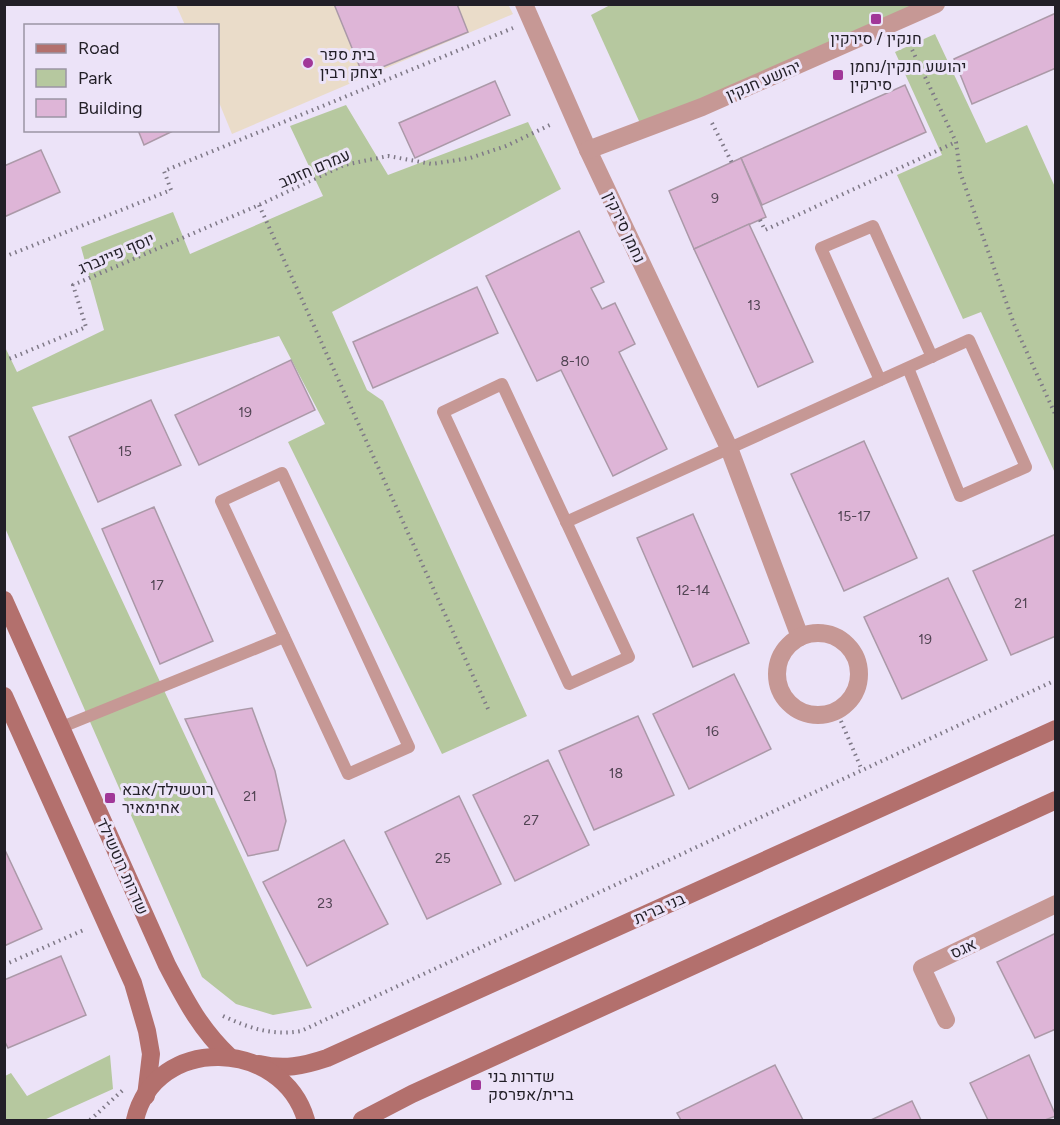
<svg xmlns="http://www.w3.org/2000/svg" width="1060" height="1125" font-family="Figtree,Heebo,sans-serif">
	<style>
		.education { fill: #eadcc9 }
		.green { fill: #b6c89f }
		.building { fill: #deb5d7; stroke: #ab99a8; stroke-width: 1.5 }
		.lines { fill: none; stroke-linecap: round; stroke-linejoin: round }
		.path { stroke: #7f7987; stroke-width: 4; stroke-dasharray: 1.5 4.5; stroke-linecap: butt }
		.lane { stroke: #c69895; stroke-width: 12 }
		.street { stroke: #c69895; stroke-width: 18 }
		.secondary { stroke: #b3706d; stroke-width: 18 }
		.poi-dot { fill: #a13798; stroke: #ece3f8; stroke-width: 2 }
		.labels { text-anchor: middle; stroke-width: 6; stroke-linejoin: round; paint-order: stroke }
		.number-label { font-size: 14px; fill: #514453 }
		.poi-label { font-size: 16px; fill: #221f27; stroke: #ece3f8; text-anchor: start }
		.street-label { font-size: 16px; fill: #221f27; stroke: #ece3f8 }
	</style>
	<rect width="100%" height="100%" fill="#ece3f8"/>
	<polygon class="education" points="508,4 513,14 232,134 218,100 218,26 185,25 176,5"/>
	<g class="green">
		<polygon points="612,4 923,5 644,132 591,15"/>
		<polygon points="935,34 986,143 1027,125 1055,187 1055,473 981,312 963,319 897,175 942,155 895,52"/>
		<polygon points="346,105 388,175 528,122 561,189 332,312 367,390 383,401 527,716 442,754 288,442 325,424 279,336 32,407 312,1008 273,1015 236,1004 202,977 5,528 4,345 17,372 104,330 81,247 173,212 190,254 323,196 290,126"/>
		<polygon points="110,1055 113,1089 44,1120 5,1120 5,1076 11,1073 27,1096"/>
	</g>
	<g class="building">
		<polygon points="334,4 457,4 468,32 363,75"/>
		<polygon points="1056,13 1056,68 972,104 954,59"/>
		<polygon points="495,81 510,115 415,158 399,123"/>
		<polygon points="905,85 926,132 762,205 741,158"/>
		<polygon points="138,130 175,130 144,145"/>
		<polygon points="41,150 60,192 4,217 4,166"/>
		<polygon points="741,158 766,217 694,249 669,191"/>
		<polygon points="749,224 813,362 758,387 694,249"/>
		<polygon points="579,231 604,282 591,288 602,309 615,303 635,344 619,352 667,449 613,476 561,370 537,381 486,276"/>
		<polygon points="477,287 498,333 373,388 353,342"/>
		<polygon points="291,360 315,410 199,465 175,415"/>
		<polygon points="151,400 181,465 98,502 69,437"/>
		<polygon points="864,441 917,558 844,591 791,474"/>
		<polygon points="154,507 213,641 160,664 102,529"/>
		<polygon points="693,514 749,643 693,667 637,538"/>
		<polygon points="1056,534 1056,636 1011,655 973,571"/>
		<polygon points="948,578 987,660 902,699 864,617"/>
		<polygon points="734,674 771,749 689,789 653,714"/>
		<polygon points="252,708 275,771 286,821 278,850 248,856 185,719"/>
		<polygon points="638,716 674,795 594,830 559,751"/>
		<polygon points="548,760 589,845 515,881 473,795"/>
		<polygon points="459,796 501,884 427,919 385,832"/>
		<polygon points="344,840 388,924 307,966 263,882"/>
		<polygon points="4,848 42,929 4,946"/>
		<polygon points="1056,933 1056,1029 1035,1038 997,962"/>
		<polygon points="61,956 86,1015 8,1048 4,1040 4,980"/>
		<polygon points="1029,1055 1056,1116 1045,1120 988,1120 970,1083"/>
		<polygon points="775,1065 803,1120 681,1120 677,1113"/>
		<polygon points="912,1101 921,1120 871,1120"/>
	</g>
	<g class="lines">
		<g class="path">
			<polyline points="907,39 956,142 960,172 1014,324 1056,416"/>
			<polyline points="712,123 732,163"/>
			<polyline points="259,205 489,711"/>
			<polyline points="760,220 765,230 956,142"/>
			<polyline points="4,257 171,190 164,171 513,28"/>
			<polyline points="4,361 86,327 73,285 259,205 344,165 388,156 432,164 470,158 506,146 552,124"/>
			<polyline points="841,721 861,768"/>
			<polyline points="4,965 86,929"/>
			<path d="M 223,1016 C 249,1028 272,1036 301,1031 L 1056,680"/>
			<polyline points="90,1120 124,1089"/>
		</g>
		<g class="lane">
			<polyline points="880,380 821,248 873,226 932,357"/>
			<polygon points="502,384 629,657 569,684 443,412"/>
			<polygon points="282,473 409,747 348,774 221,501"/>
			<polyline points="566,522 969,340 1026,467 960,496 908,368"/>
			<polyline points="62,727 284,637"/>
		</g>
		<g class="street">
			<polyline points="524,4 588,150 729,448 800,637"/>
			<polyline points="588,150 702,107 936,4"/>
			<circle cx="818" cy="674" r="41"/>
			<polyline points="946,1020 922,968 1056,904"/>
		</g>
		<g class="secondary">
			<path d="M 4,600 L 167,965 C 185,999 200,1029 229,1056"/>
			<polyline points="4,696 133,983 147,1031 151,1054 146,1096"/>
			<path d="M 259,1064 C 284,1070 303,1066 327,1058 L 1056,729"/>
			<path d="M 135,1120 C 155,1034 282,1038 306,1120"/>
			<polyline points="362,1120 412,1094 1056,800"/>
		</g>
	</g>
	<g class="poi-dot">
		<rect x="870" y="13" width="12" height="12" rx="3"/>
		<circle cx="308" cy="63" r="6"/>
		<rect x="832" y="69" width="12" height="12" rx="3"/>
		<rect x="104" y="792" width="12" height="12" rx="3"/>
		<rect x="470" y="1079" width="12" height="12" rx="3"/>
	</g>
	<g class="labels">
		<g class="number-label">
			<text x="715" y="203">9</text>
			<text x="754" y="310">13</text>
			<text x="575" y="366">8-10</text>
			<text x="245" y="417">19</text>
			<text x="125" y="456">15</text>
			<text x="854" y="521">15-17</text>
			<text x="157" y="590">17</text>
			<text x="693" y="595">12-14</text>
			<text x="1021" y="608">21</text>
			<text x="925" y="644">19</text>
			<text x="712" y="736">16</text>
			<text x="616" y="778">18</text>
			<text x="250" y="801">21</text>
			<text x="531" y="825">27</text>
			<text x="443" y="863">25</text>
			<text x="325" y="908">23</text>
		</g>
		<g class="poi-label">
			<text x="876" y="44" text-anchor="middle">חנקין / סירקין</text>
			<text x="320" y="60">בית ספר<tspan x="320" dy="18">יצחק רבין</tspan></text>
			<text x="850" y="72">יהושע חנקין/נחמן<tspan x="850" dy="18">סירקין</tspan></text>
			<text x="122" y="795">רוטשילד/אבא<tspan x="122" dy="18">אחימאיר</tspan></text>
			<text x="488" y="1082">שדרות בני<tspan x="488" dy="18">ברית/אפרסק</tspan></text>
		</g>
		<g class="street-label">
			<text transform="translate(763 80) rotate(-23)" y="6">יהושע חנקין</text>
			<text transform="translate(314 168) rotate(-23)" y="6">עמרם חזנוב</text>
			<text transform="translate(625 227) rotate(65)" y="6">נחמן סירקין</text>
			<text transform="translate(116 253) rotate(-23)" y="6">יוסף פיינברג</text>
			<text transform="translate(123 866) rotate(66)" y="6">שדרות רוטשילד</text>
			<text transform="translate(659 908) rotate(-24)" y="6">בני ברית</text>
			<text transform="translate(963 948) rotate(-25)" y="6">אגס</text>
		</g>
	</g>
	<rect width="1060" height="1125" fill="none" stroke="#221f27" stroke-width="12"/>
	<rect x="24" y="24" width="195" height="108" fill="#ece3f8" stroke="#9b95a4" stroke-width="1.5"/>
	<rect x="36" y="44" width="30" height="9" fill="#b3706d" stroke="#9b95a4" stroke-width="1.5"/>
	<text x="78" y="54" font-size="18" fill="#221f27">Road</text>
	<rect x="36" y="69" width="30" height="18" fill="#b6c89f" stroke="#9b95a4" stroke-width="1.5"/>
	<text x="78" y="84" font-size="18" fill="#221f27">Park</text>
	<rect x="36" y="99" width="30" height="18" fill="#deb5d7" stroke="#9b95a4" stroke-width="1.5"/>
	<text x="78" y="114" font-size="18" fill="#221f27">Building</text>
</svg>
